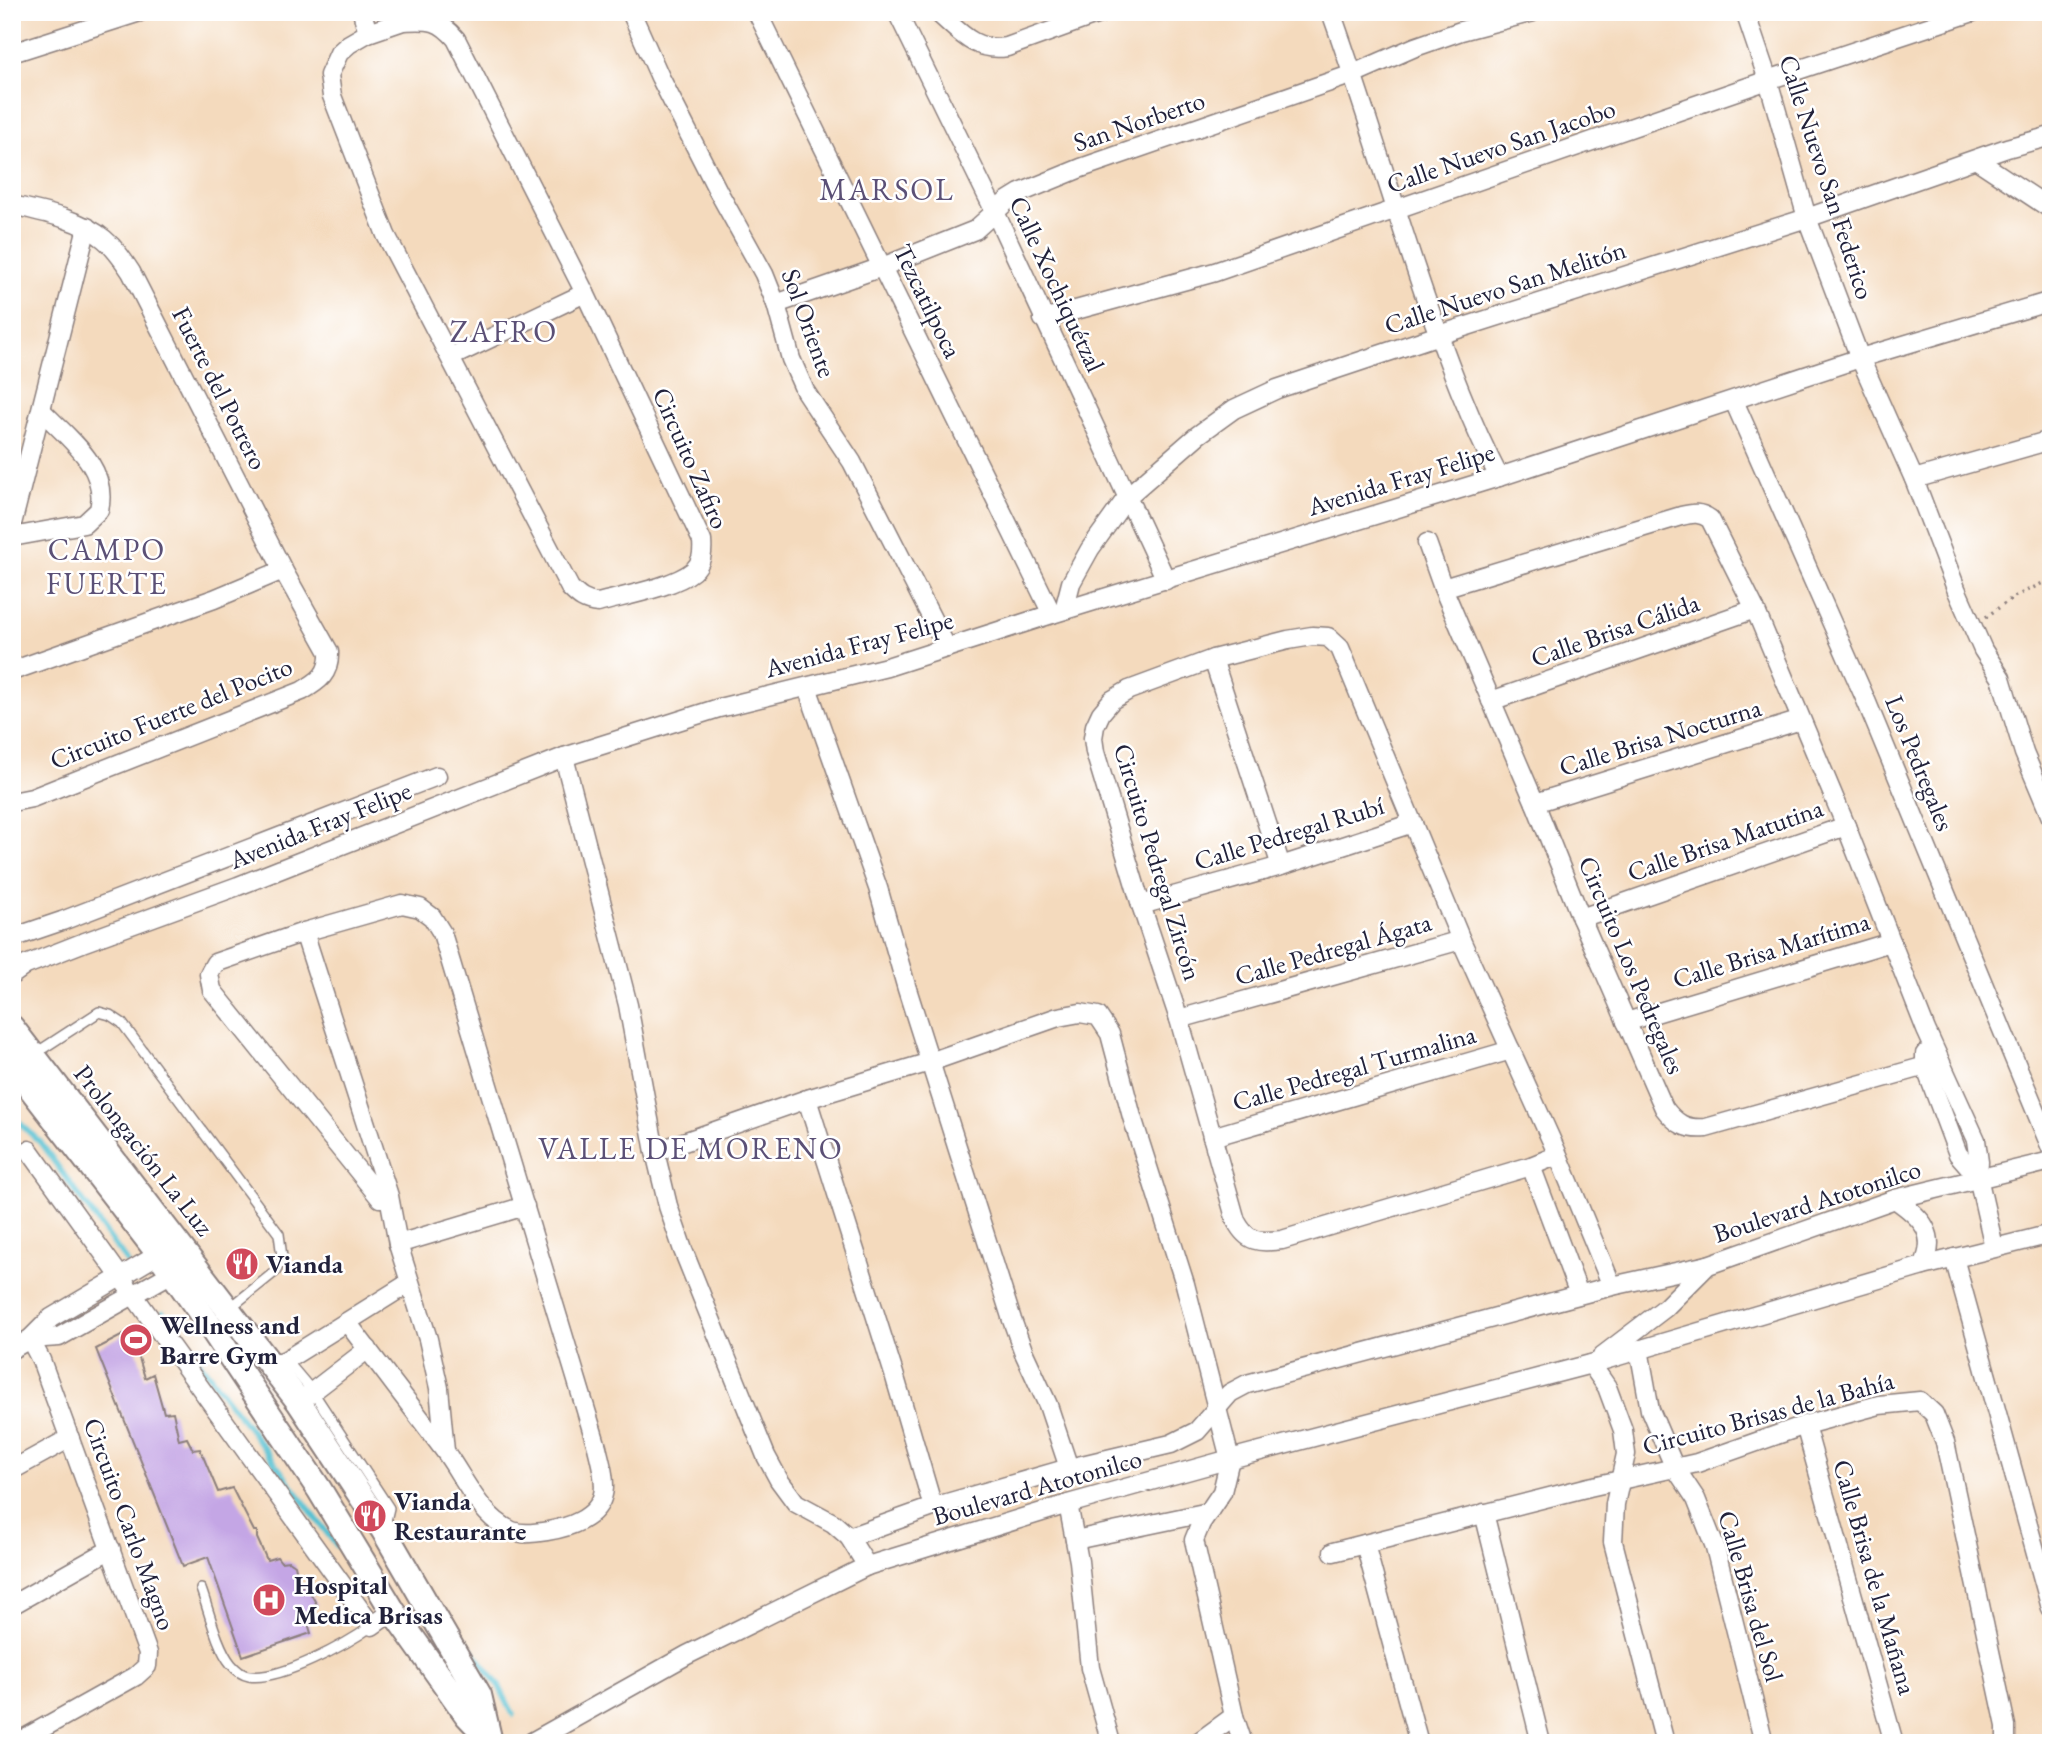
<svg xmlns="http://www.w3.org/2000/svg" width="2063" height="1755" font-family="'EB Garamond',serif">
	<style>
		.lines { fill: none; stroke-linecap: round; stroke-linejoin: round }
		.stream { stroke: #56c1d2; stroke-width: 6 }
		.building { fill: #c4a6e5 }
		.lane-casing { stroke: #8b7e7c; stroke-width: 12 }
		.street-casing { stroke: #8b7e7c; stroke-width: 21 }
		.secondary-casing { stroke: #8b7e7c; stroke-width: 28 }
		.path { stroke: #8b7e7c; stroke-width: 3.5; stroke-dasharray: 2 5; stroke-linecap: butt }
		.lane { stroke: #fff; stroke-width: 9 }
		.street { stroke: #fff; stroke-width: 18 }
		.secondary { stroke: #fff; stroke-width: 24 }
		.labels { text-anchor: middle; stroke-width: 5; stroke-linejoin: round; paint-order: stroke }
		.street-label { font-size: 26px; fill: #22223b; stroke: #fff }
		.poi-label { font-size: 26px; font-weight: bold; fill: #22223b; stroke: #fff; text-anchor: start }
		.quarter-label { font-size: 30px; letter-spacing: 2px; fill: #5b5076; stroke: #fff }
	</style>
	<rect width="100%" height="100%" fill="#fff"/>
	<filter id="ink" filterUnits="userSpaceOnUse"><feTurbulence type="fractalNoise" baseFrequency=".0143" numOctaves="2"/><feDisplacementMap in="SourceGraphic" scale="14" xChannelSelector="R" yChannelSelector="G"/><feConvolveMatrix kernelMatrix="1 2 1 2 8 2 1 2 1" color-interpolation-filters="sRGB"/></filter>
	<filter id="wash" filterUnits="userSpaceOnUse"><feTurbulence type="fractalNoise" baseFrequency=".00686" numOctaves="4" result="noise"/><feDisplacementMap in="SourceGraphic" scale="28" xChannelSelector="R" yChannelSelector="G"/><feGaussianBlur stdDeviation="1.57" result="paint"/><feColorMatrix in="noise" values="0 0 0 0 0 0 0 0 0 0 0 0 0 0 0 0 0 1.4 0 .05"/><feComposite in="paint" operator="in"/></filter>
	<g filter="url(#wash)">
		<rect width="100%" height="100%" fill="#f4dabd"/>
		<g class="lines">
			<g class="stream">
				<polyline points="12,1116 40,1142 127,1262"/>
				<polyline points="163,1313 336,1545 345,1550"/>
				<polyline points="446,1615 499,1686 513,1714"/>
			</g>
		</g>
		<g id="blocks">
			<polygon class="building" points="131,1331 145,1378 153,1374 164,1413 173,1412 179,1440 187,1438 193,1450 200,1449 218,1492 232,1488 254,1531 257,1531 257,1538 267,1560 277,1557 281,1562 289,1561 295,1565 300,1587 306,1585 317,1605 306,1617 311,1633 243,1656 208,1557 183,1566 96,1349"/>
		</g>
	</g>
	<g filter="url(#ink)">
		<use href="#blocks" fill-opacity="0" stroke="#8b7e7c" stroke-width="2"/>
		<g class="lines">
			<defs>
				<g id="lane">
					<polyline points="36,1053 99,1012 110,1015 122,1023 279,1234 282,1257 276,1271 230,1308"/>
					<polyline points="286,1360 313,1392 389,1508 385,1525"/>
					<path d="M 201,1589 C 209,1611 217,1647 231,1664 C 236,1670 242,1675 249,1676 C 280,1681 347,1644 372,1626"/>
				</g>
				<g id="street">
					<polyline points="362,12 368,33"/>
					<polyline points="631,12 660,77 718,191 764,274 776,304 791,359 805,391 852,462 947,648"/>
					<polyline points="757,12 1052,614"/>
					<polyline points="897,12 995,212 1166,580"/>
					<path d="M 937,12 C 960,32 974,52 1007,47 L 1104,12"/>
					<path d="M 1331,12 C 1366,109 1394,208 1428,305 C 1449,364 1470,421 1499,477"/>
					<polyline points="1745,12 1768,80 1807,218 1860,358 1914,479 1957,591 1983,650 2001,678 2024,753 2051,817"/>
					<path d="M 403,21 C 429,20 438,18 456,39 L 585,293 L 702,541 C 703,553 702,563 693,571 C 674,587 623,596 598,603 C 585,602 579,597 570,588 L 386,235 L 332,96 L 329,75 L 339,53 L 349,44 L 368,33 Z"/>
					<polyline points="12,53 140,12"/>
					<polyline points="1977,160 2051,209"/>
					<path d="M 12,205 C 42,212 80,219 104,239 C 115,248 123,260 131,272 L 283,570 L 329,652 C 330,674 319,681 302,691 L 32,798 L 12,802"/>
					<polyline points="776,304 882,267 975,230 1007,201 1020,193 1081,168 1353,74 1415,47 1461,31 1533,12"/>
					<polyline points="1043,319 1215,272 1768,80 1973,12"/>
					<polyline points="451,357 585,293"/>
					<polyline points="1734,401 1865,698 2051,1148"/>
					<polyline points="1914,479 2051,440"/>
					<polyline points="12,524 87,227"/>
					<path d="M 12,537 L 84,524 L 99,510 C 109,467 69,439 42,411"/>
					<path d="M 1427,543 L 1443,588 L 1535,803 L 1581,918 L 1664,1108 C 1676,1124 1686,1130 1706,1128 L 1940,1062"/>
					<path d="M 1443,588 L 1681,516 C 1693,513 1700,512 1710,519 L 1755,609 L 1846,826 L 1926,1030 L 1976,1140 L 1979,1162 L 1978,1177 L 1994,1247"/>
					<polyline points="1064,610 1071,583 1090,549 1128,496 1198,435 1234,409 1277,389 1439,335 1807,218 2007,148 2051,136"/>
					<polyline points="1213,659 1281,866"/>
					<polyline points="12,671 214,599 283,570"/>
					<polyline points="807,687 878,888 907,989 1012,1320 1024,1353 1048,1405 1069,1468"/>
					<polyline points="1491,701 1755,609"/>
					<polyline points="564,757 628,1005 655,1152 668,1206 683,1250 766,1456 779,1480 796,1503 833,1523 849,1537 867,1566"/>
					<polyline points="1535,803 1801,720"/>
					<polyline points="1141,905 1281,866 1413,823"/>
					<polyline points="1581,918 1846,826"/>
					<path d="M 304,932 L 402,904 L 420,908 L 432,917 L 442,933 L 597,1447 C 604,1477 614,1503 580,1521 C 565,1529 528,1537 512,1531 C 480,1517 464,1477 444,1450 C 412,1407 379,1365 347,1322"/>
					<polyline points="12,938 62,921 437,776"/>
					<polyline points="12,975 26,965 82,943 238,886 564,757 719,708 887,667 1052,614 1499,477 1860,358 2051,301"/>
					<polyline points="1179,1019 1461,940"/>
					<polyline points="1626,1022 1891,942"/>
					<polyline points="1925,1054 1925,1066 1958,1154 1978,1177"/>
					<polyline points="807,1099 894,1374 933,1507"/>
					<polyline points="1212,1137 1511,1050"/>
					<polyline points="29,1150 372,1626 393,1611"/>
					<polyline points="655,1152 807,1099 930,1062 1058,1017 1080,1013 1098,1016 1110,1034 1132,1117 1185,1284 1230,1459 1222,1492 1201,1523 1194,1540 1234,1716 1243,1743"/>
					<path d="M 1558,1155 L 1531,1166 L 1282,1240 C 1260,1242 1248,1244 1236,1221 L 1179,1019 L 1141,905 L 1095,752 L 1093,738 L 1095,726 L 1101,713 L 1112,700 L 1129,690 L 1213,659 L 1288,640 L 1312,636 L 1328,637 L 1340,648 L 1461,940 L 1558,1155 L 1612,1286"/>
					<polyline points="1531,1166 1579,1294"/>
					<polyline points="389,1196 380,1198 212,990 209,974 215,963 304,932 389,1196 398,1244"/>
					<path d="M 1895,1199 C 1921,1217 1939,1234 1923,1266"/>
					<polyline points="1954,1258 2051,1608"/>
					<polyline points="30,1339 59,1337 172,1273"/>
					<polyline points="12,1349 30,1339 51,1318 159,1254"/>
					<polyline points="1639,1349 1650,1410 1674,1466 1696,1499 1715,1547 1764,1743"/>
					<polyline points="1602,1356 1665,1308 1708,1265 1895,1199 2051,1161"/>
					<polyline points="1591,1364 1607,1387 1623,1430 1626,1454 1615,1504 1613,1542 1665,1743"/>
					<polyline points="272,1365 286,1360 409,1283"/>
					<polyline points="299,1402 368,1349"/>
					<polyline points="1805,1425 1894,1743"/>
					<polyline points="445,1451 439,1388 428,1339 398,1244 525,1206"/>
					<polyline points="12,1470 70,1438"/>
					<polyline points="1068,1504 1079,1561 1090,1668 1111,1743"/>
					<polyline points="1484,1513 1541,1743"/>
					<polyline points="849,1537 933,1507 1069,1468 1171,1444 1197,1431 1230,1393 1247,1384 1612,1286 1708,1265"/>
					<polyline points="1075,1540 1209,1512"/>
					<polyline points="1365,1544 1419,1743"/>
					<polyline points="1333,1552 1589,1487 1697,1463 1805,1425 1879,1405 1920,1401 1934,1414 1945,1442 2006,1726 2006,1743"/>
					<polyline points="12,1605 111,1549"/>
					<polyline points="16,1743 136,1676 147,1666 148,1653 41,1360 30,1339"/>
					<polyline points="530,1743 687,1655 867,1566 1068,1504 1230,1459 1591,1364 1923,1266 2051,1234"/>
					<polyline points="1197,1743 1234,1716"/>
				</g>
				<g id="secondary">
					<polyline points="12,1028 299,1402 384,1531 479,1695 489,1738"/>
					<polyline points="12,1064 159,1254 208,1323 319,1489 393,1611 467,1715 488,1737"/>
				</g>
			</defs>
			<use href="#lane" class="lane-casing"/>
			<use href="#street" class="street-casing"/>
			<use href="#secondary" class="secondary-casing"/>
			<polyline class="path" points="1986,617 2012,598 2051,579"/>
			<use href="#lane" class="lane"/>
			<use href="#street" class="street"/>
			<use href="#secondary" class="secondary"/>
		</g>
	</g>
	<defs>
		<symbol id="restaurant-disc" viewBox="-11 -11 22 22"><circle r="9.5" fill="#d1495b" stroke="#fff"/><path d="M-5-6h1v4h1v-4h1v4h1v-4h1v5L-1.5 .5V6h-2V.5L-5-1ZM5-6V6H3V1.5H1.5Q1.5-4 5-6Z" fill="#fff"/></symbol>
		<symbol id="stadium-disc" viewBox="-11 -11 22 22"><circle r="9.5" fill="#d1495b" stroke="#fff"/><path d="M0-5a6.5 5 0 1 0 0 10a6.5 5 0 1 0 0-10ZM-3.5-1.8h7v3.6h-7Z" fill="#fff"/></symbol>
		<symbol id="hospital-disc" viewBox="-11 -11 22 22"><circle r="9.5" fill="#d1495b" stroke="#fff"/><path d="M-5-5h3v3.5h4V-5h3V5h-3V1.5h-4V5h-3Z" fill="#fff"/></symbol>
	</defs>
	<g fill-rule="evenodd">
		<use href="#restaurant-disc" x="223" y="1245" width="38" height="38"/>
		<use href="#stadium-disc" x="117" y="1321" width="38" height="38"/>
		<use href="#restaurant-disc" x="351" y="1497" width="38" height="38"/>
		<use href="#hospital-disc" x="250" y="1581" width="38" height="38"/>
	</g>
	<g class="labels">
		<g class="street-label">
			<text transform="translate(1139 121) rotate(-19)" y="9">San Norberto</text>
			<text transform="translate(1501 146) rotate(-19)" y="9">Calle Nuevo San Jacobo</text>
			<text transform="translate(1827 177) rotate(72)" y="9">Calle Nuevo San Federico</text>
			<text transform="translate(1057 284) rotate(65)" y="9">Calle Xochiquétzal</text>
			<text transform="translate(1505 287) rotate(-18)" y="9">Calle Nuevo San Melitón</text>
			<text transform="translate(928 301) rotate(64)" y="9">Tezcatilpoca</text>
			<text transform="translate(809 323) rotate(70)" y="9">Sol Oriente</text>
			<text transform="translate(220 388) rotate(63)" y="9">Fuerte del Potrero</text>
			<text transform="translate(691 458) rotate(66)" y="9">Circuito Zafiro</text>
			<text transform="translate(1401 479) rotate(-17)" y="9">Avenida Fray Felipe</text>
			<text transform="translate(1615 630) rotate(-19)" y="9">Calle Brisa Cálida</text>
			<text transform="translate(859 644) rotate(-15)" y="9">Avenida Fray Felipe</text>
			<text transform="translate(171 713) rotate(-22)" y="9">Circuito Fuerte del Pocito</text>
			<text transform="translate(1660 737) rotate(-17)" y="9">Calle Brisa Nocturna</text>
			<text transform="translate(1920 763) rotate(68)" y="9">Los Pedregales</text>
			<text transform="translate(320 825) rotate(-22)" y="9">Avenida Fray Felipe</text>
			<text transform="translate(1289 833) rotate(-17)" y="9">Calle Pedregal Rubí</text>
			<text transform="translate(1725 840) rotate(-19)" y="9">Calle Brisa Matutina</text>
			<text transform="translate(1158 862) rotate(73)" y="9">Circuito Pedregal Zircón</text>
			<text transform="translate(1333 949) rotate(-16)" y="9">Calle Pedregal Ágata</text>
			<text transform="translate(1771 950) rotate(-17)" y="9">Calle Brisa Marítima</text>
			<text transform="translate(1632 965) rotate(67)" y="9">Circuito Los Pedregales</text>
			<text transform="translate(1354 1068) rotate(-16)" y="9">Calle Pedregal Turmalina</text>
			<text transform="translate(144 1150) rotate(52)" y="9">Prolongación La Luz</text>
			<text transform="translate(1817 1201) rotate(-18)" y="9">Boulevard Atotonilco</text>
			<text transform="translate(1768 1413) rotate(-15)" y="9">Circuito Brisas de la Bahía</text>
			<text transform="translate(1037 1487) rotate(-16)" y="9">Boulevard Atotonilco</text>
			<text transform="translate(130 1524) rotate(70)" y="9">Circuito Carlo Magno</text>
			<text transform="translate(1875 1577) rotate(74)" y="9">Calle Brisa de la Mañana</text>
			<text transform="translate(1751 1596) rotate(74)" y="9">Calle Brisa del Sol</text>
		</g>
		<g class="poi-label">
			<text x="266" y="1273">Vianda</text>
			<text x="160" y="1334">Wellness and<tspan x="160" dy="30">Barre Gym</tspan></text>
			<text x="394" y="1510">Vianda<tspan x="394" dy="30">Restaurante</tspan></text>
			<text x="294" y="1594">Hospital<tspan x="294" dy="30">Medica Brisas</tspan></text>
		</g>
		<g class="quarter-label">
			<text x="887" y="200">MARSOL</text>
			<text x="504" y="342">ZAFRO</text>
			<text x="107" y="560">CAMPO<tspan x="107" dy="34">FUERTE</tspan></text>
			<text x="691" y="1159">VALLE DE MORENO</text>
		</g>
	</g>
	<rect width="2063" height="1755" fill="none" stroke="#fff" stroke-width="42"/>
</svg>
